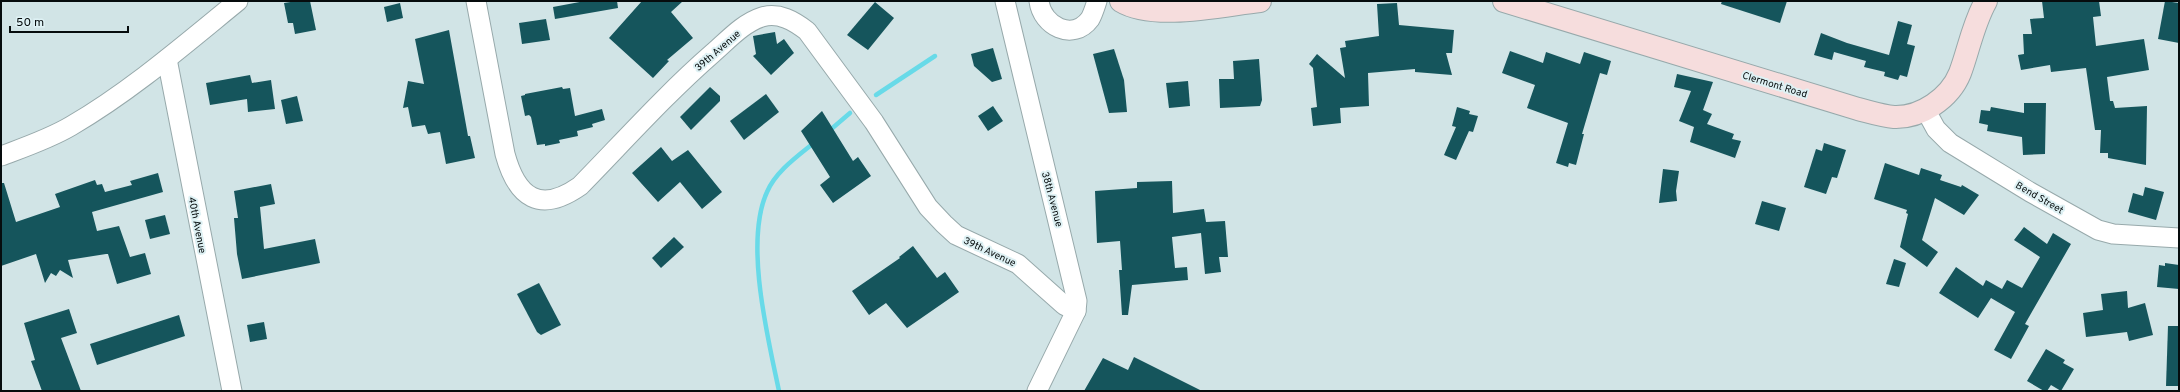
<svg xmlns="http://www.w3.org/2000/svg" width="2180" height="392" font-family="Overpass,sans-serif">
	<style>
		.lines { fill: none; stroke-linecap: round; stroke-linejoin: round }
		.stream { stroke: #68dae8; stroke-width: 4.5 }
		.building { fill: #15555c }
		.street-casing { stroke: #97a9ab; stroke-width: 21 }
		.secondary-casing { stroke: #97a9ab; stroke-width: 24 }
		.street { stroke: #fff; stroke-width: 19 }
		.secondary { stroke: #f6dddd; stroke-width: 22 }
		.labels { text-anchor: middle; stroke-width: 4; stroke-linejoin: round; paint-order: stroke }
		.street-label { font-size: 10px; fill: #060c0d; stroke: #def1f4 }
	</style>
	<rect width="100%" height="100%" fill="#d1e4e6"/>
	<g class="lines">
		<g class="stream">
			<polyline points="876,95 935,56"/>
			<polyline points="829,131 850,113"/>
			<path d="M 779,391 C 768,338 744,242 767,192 C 776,171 798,156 815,142"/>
		</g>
	</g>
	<g class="building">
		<polygon points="297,1 310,1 316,30 295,34 293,23 288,23 284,3"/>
		<polygon points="585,1 617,1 618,8 555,19 553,7"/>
		<polygon points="642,1 683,1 671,12 693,38 667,60 669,61 653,78 609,38"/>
		<polygon points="1722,1 1787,1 1780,23 1721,4"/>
		<polygon points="2042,1 2099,1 2101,16 2093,17 2096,46 2144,39 2149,70 2107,77 2110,101 2113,101 2115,108 2147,106 2146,165 2108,158 2108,153 2100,153 2101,130 2095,130 2086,68 2051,72 2050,65 2021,70 2018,55 2024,54 2023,34 2032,34 2030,19 2044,18"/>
		<polygon points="2165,1 2179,3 2179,43 2158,39"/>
		<polygon points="875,2 894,18 868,50 847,35"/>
		<polygon points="400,3 403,18 387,22 384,7"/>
		<polygon points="1397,3 1399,25 1454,30 1452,53 1446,53 1452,75 1415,72 1415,69 1368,73 1369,106 1340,108 1341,123 1313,126 1311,108 1317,107 1313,68 1309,64 1317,54 1345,78 1340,48 1346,47 1345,41 1379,36 1377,4"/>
		<polygon points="546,19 550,40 522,44 519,23"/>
		<polygon points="1898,21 1912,25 1907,44 1915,46 1907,77 1900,75 1898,80 1884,76 1885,72 1864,67 1866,61 1834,52 1832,60 1814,55 1821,33 1847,43 1889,55"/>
		<polygon points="449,30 468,136 470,136 475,158 446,164 440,132 428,134 425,125 412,127 408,107 403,108 408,81 424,84 415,39"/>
		<polygon points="775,32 777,44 784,39 794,53 771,75 753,56 756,54 753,36"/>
		<polygon points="993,48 1002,79 992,82 974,66 971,54"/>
		<polygon points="1114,49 1124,80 1127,112 1109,113 1093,54"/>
		<polygon points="1510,51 1543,63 1546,52 1580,64 1584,52 1611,61 1607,75 1600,73 1582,134 1584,134 1576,165 1569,163 1568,167 1556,163 1568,123 1527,108 1535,85 1502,73"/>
		<polygon points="1259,59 1262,100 1260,106 1220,108 1219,79 1234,79 1233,61"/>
		<polygon points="1677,74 1713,82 1703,110 1712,114 1707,124 1734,134 1732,139 1741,141 1735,158 1690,142 1694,127 1679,121 1691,91 1674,87"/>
		<polygon points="250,75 252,83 271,80 275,109 248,112 247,99 210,105 206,83"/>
		<polygon points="1188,81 1190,106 1169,108 1166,83"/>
		<polygon points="562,87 563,89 570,88 575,116 602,109 605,120 592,124 593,127 577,131 578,136 559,140 560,143 545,146 545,144 537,145 531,117 529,115 525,116 521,96 525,95 525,94"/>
		<polygon points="710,87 720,96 720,101 691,130 680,117"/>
		<polygon points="766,94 779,112 744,140 730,121"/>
		<polygon points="297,96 303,121 286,124 281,100"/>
		<polygon points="2024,103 2046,103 2045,154 2023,155 2022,137 1987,131 1988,125 1979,123 1981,110 1990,111 1991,107 2024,113"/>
		<polygon points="993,106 1003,121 988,131 978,116"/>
		<polygon points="1457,107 1470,111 1469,114 1478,116 1473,132 1469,131 1456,160 1444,155 1456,127 1452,126"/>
		<polygon points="822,111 853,161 858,157 871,176 833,203 820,185 830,177 801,131"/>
		<polygon points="1824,143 1846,150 1837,178 1832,177 1826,194 1804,187 1816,149 1822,151"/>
		<polygon points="661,147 672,161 688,150 722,192 702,209 680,182 658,202 632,173"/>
		<polygon points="1885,163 1919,175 1921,168 1942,175 1940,180 1961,187 1962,185 1979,195 1964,215 1935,198 1922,240 1938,252 1927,267 1900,247 1908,214 1906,213 1907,210 1874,199"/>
		<polygon points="1663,169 1679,171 1676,191 1677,201 1659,203"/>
		<polygon points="158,173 163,192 92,212 97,231 119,226 130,257 145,253 151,274 117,284 108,254 106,254 68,260 73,278 60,270 56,276 51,273 45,283 36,254 1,266 1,183 4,183 16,222 60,207 55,194 95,180 97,185 102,184 105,192 132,185 130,181"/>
		<polygon points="1172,181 1173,213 1204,209 1206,222 1225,221 1228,257 1219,257 1221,272 1205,274 1201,233 1172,237 1175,268 1187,267 1188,280 1132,285 1128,315 1122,315 1119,270 1122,270 1120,241 1097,243 1095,191 1137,188 1137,182"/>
		<polygon points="271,184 275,204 260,207 264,249 315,239 320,263 242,279 237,254 234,218 238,218 234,191"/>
		<polygon points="2145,187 2164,192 2156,220 2128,212 2133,193 2143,196"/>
		<polygon points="1762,201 1786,208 1779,231 1755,224"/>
		<polygon points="165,215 170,234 150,239 145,220"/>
		<polygon points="2024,227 2047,244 2053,233 2071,244 2025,324 2029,326 2011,359 1994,350 2015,312 1991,298 1978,318 1939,293 1956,267 1983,286 1986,280 2002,289 2007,280 2022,288 2040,257 2014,240"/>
		<polygon points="674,237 684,247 661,268 652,258"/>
		<polygon points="913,246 937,278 945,272 959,292 907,328 886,303 869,315 852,291 900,258 899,257"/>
		<polygon points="1894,259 1906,263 1899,287 1886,284"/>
		<polygon points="2165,263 2179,265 2179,289 2157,287 2159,265 2165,266"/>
		<polygon points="539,283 561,325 541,335 537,332 517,294"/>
		<polygon points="2127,291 2128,308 2145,303 2153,335 2129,341 2127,332 2086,337 2083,313 2103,310 2101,294"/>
		<polygon points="69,309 77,333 61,338 81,391 42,391 31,361 35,360 24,323"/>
		<polygon points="179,315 185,336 97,365 90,344"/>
		<polygon points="264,322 267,339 250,342 247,325"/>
		<polygon points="2168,326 2179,326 2179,386 2166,386"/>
		<polygon points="2046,349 2065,360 2063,363 2074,369 2061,391 2051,385 2047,391 2044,391 2027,381"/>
		<polygon points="1134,357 1202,391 1084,391 1103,358 1128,370"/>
	</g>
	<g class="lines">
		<defs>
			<g id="street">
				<path d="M 476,1 L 505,154 C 517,198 540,214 580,186 C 624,141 666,94 713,53 C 728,40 743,23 762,17 C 779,12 794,21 807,31 L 874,122 L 928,207 L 944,224 L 956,235 L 1018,264 L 1064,305 L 1076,311"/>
				<polyline points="1005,1 1077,301 1076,311 1037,391"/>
				<path d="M 1039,1 C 1042,26 1073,42 1090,19 C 1093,14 1095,7 1097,1"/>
				<polyline points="167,59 232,391"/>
				<polyline points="1925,109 1936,129 1950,143 2030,192 2098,230 2113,234 2179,238"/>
				<path d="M 1,156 C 25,147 49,139 71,126 C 131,91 184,45 238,1"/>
			</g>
			<g id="secondary">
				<path d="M 1121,1 C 1154,21 1223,5 1260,1"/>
				<path d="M 1504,1 L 1858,109 C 1870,112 1882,116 1894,117 C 1921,118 1950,98 1960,73 C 1969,49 1973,24 1986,1"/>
			</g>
		</defs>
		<use href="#street" class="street-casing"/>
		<use href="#secondary" class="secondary-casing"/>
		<use href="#street" class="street"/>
		<use href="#secondary" class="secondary"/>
	</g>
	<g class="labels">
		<g class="street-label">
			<text transform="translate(717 50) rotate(-41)" y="4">39th Avenue</text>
			<text transform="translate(1775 84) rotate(17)" y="4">Clermont Road</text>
			<text transform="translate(2040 197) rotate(30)" y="4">Bend Street</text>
			<text transform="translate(1053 199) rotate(75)" y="4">38th Avenue</text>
			<text transform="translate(198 225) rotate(79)" y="4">40th Avenue</text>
			<text transform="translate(990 251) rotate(25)" y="4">39th Avenue</text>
		</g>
	</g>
	<rect width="2180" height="392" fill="none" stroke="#060c0d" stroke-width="4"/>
	<path d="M10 26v6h118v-6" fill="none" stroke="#060c0d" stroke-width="2"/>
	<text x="16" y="26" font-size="12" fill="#060c0d" stroke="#def1f4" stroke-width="3" paint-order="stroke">50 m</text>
</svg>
